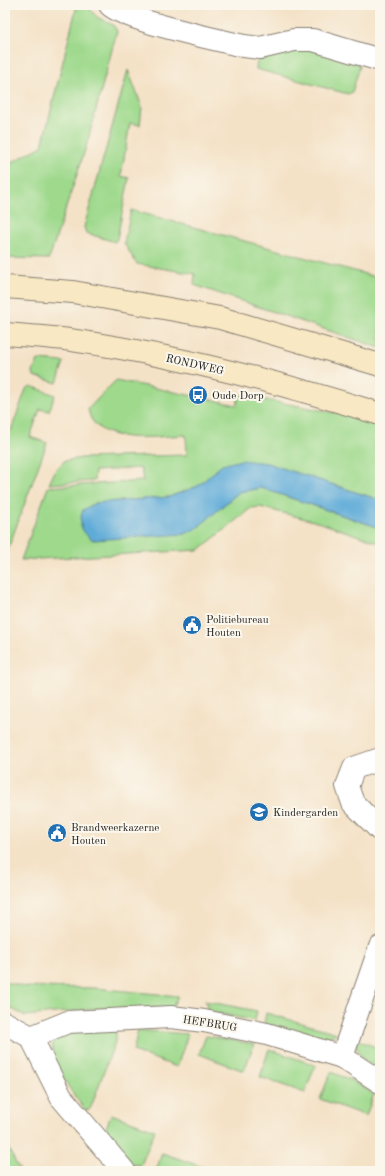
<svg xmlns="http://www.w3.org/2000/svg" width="385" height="1176" font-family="'Old Standard TT',serif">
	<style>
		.green { fill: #9ed98c; stroke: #5d7a54 }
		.water { fill: #5fabd8; stroke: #3e647a }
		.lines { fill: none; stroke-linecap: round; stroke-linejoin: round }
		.street-casing { stroke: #887f72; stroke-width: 24 }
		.secondary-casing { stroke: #887f72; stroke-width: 24 }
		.street { stroke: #fff; stroke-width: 22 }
		.secondary { stroke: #f8e8c3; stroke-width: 22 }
		.labels { text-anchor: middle; stroke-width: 4; stroke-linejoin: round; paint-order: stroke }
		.street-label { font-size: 11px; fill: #1c1c1c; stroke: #fbf7ec }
		.poi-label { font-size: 11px; fill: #1c1c1c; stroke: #fbf7ec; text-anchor: start }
	</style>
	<rect width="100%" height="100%" fill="#fbf7ec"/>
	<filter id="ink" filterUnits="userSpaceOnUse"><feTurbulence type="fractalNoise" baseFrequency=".025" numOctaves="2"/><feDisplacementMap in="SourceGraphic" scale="8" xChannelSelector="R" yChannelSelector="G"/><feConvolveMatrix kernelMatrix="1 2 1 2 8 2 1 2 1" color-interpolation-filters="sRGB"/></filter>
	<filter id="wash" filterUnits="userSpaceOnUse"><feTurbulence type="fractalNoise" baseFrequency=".012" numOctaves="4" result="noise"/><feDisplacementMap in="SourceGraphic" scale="16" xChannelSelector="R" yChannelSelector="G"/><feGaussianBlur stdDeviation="0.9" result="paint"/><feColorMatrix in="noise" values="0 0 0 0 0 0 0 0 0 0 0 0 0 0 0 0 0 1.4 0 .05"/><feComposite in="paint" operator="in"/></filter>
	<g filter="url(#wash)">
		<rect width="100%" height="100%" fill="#f4e2c7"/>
		<g class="green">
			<polygon points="77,5 86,5 97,17 113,25 117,31 86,147 49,259 5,258 5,166 42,146"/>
			<polygon points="305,48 358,63 360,66 352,92 348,94 256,69 257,62 259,60"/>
			<polygon points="128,70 142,107 140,125 130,123 121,176 129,178 117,239 115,242 86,233 84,227"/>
			<polygon points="131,210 380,278 380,348 194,285 195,274 137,264 124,243"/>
			<polygon points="38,360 64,362 57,383 34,376 33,372"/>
			<path d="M 116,380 L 237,405 L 239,395 L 353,416 L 380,426 L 380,500 L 267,463 L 222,465 L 198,486 L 169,497 L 95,503 L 197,528 L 239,492 L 261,488 L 380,528 L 380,543 L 321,523 L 260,507 L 251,508 L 199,550 L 21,560 L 48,487 L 143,481 L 141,468 L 95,471 L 94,481 L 49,484 L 55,471 L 64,461 L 82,458 L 187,455 L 186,435 C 158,436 94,448 88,409 Z"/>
			<polygon points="31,386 55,395 49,411 40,409 30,437 47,443 5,557 5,447 26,389"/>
			<polygon points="5,982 25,987 94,988 178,996 172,1008 104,1008 25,1016 5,1005"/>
			<polygon points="205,1001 257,1011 255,1021 206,1011 207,1006"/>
			<polygon points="266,1013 337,1033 322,1041 264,1024"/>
			<path d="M 116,1030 L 116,1039 L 91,1107 L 89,1110 L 85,1110 C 76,1098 36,1046 60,1035 C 74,1030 100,1031 116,1030 Z"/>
			<polygon points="138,1030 188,1034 177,1067 133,1051"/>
			<polygon points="206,1036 254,1044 244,1071 199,1054"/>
			<path d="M 356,1039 L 380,1049 L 380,1071 C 367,1063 355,1056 356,1039 Z"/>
			<polygon points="269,1049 315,1065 305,1093 260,1077"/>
			<polygon points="331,1072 353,1081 374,1094 366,1116 320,1099"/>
			<polygon points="111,1114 155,1130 141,1165 134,1165 107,1137 105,1131"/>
			<polygon points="5,1142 20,1171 5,1171"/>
			<polygon points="162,1153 209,1169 208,1171 156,1171"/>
		</g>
		<path class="water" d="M 241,460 L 267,463 L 380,500 L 380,528 L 261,488 L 239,492 L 197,528 L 185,534 L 93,540 C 81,532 78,524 83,510 L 95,503 L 169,497 L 198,486 L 222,465 Z"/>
	</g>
	<g filter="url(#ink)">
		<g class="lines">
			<defs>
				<g id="street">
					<path d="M 110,5 C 124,20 218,40 244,46 L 260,48 L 294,40 L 313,40 L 380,60"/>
					<polyline points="380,759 354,768 347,786 353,803 380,830"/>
					<polyline points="5,1023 31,1037 61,1097 124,1171"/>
					<polyline points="31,1037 68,1022 171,1017 204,1021 267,1034 342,1057 380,1082"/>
					<polyline points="342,1057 380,947"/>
				</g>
				<g id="secondary">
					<polyline points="5,287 73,292 220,318 380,365"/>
					<path d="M 5,334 C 29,336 53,337 77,341 C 180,356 281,383 380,414"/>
				</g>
			</defs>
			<use href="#street" class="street-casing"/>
			<use href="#secondary" class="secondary-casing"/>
			<use href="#street" class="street"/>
			<use href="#secondary" class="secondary"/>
		</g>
	</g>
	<defs>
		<symbol id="bus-disc" viewBox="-11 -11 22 22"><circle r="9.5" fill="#1f6fb2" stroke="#fbf7ec"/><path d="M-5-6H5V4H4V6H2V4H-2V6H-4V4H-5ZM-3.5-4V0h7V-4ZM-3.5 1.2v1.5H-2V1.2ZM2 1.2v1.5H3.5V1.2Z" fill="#fff"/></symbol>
		<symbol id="civic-disc" viewBox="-11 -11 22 22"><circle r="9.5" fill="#1f6fb2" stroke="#fbf7ec"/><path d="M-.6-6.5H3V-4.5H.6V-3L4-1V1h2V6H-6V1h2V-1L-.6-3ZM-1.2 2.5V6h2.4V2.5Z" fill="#fff"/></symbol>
		<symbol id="school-disc" viewBox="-11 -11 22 22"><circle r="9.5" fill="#1f6fb2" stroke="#fbf7ec"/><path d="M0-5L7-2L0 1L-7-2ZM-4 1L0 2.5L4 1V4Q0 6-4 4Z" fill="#fff"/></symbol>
	</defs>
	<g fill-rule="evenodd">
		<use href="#bus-disc" x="187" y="384" width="22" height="22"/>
		<use href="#civic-disc" x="181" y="614" width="22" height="22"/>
		<use href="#school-disc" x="248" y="801" width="22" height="22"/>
		<use href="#civic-disc" x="46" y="822" width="22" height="22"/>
	</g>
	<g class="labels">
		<g class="street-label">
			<text transform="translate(195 364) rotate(13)" y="4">RONDWEG</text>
			<text transform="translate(210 1023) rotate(9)" y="4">HEFBRUG</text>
		</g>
		<g class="poi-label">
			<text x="212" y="399">Oude Dorp</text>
			<text x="206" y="623">Politiebureau<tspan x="206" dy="13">Houten</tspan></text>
			<text x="273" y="816">Kindergarden</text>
			<text x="71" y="831">Brandweerkazerne<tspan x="71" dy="13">Houten</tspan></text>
		</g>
	</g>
	<rect width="385" height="1176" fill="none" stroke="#fbf7ec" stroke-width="20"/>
</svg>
